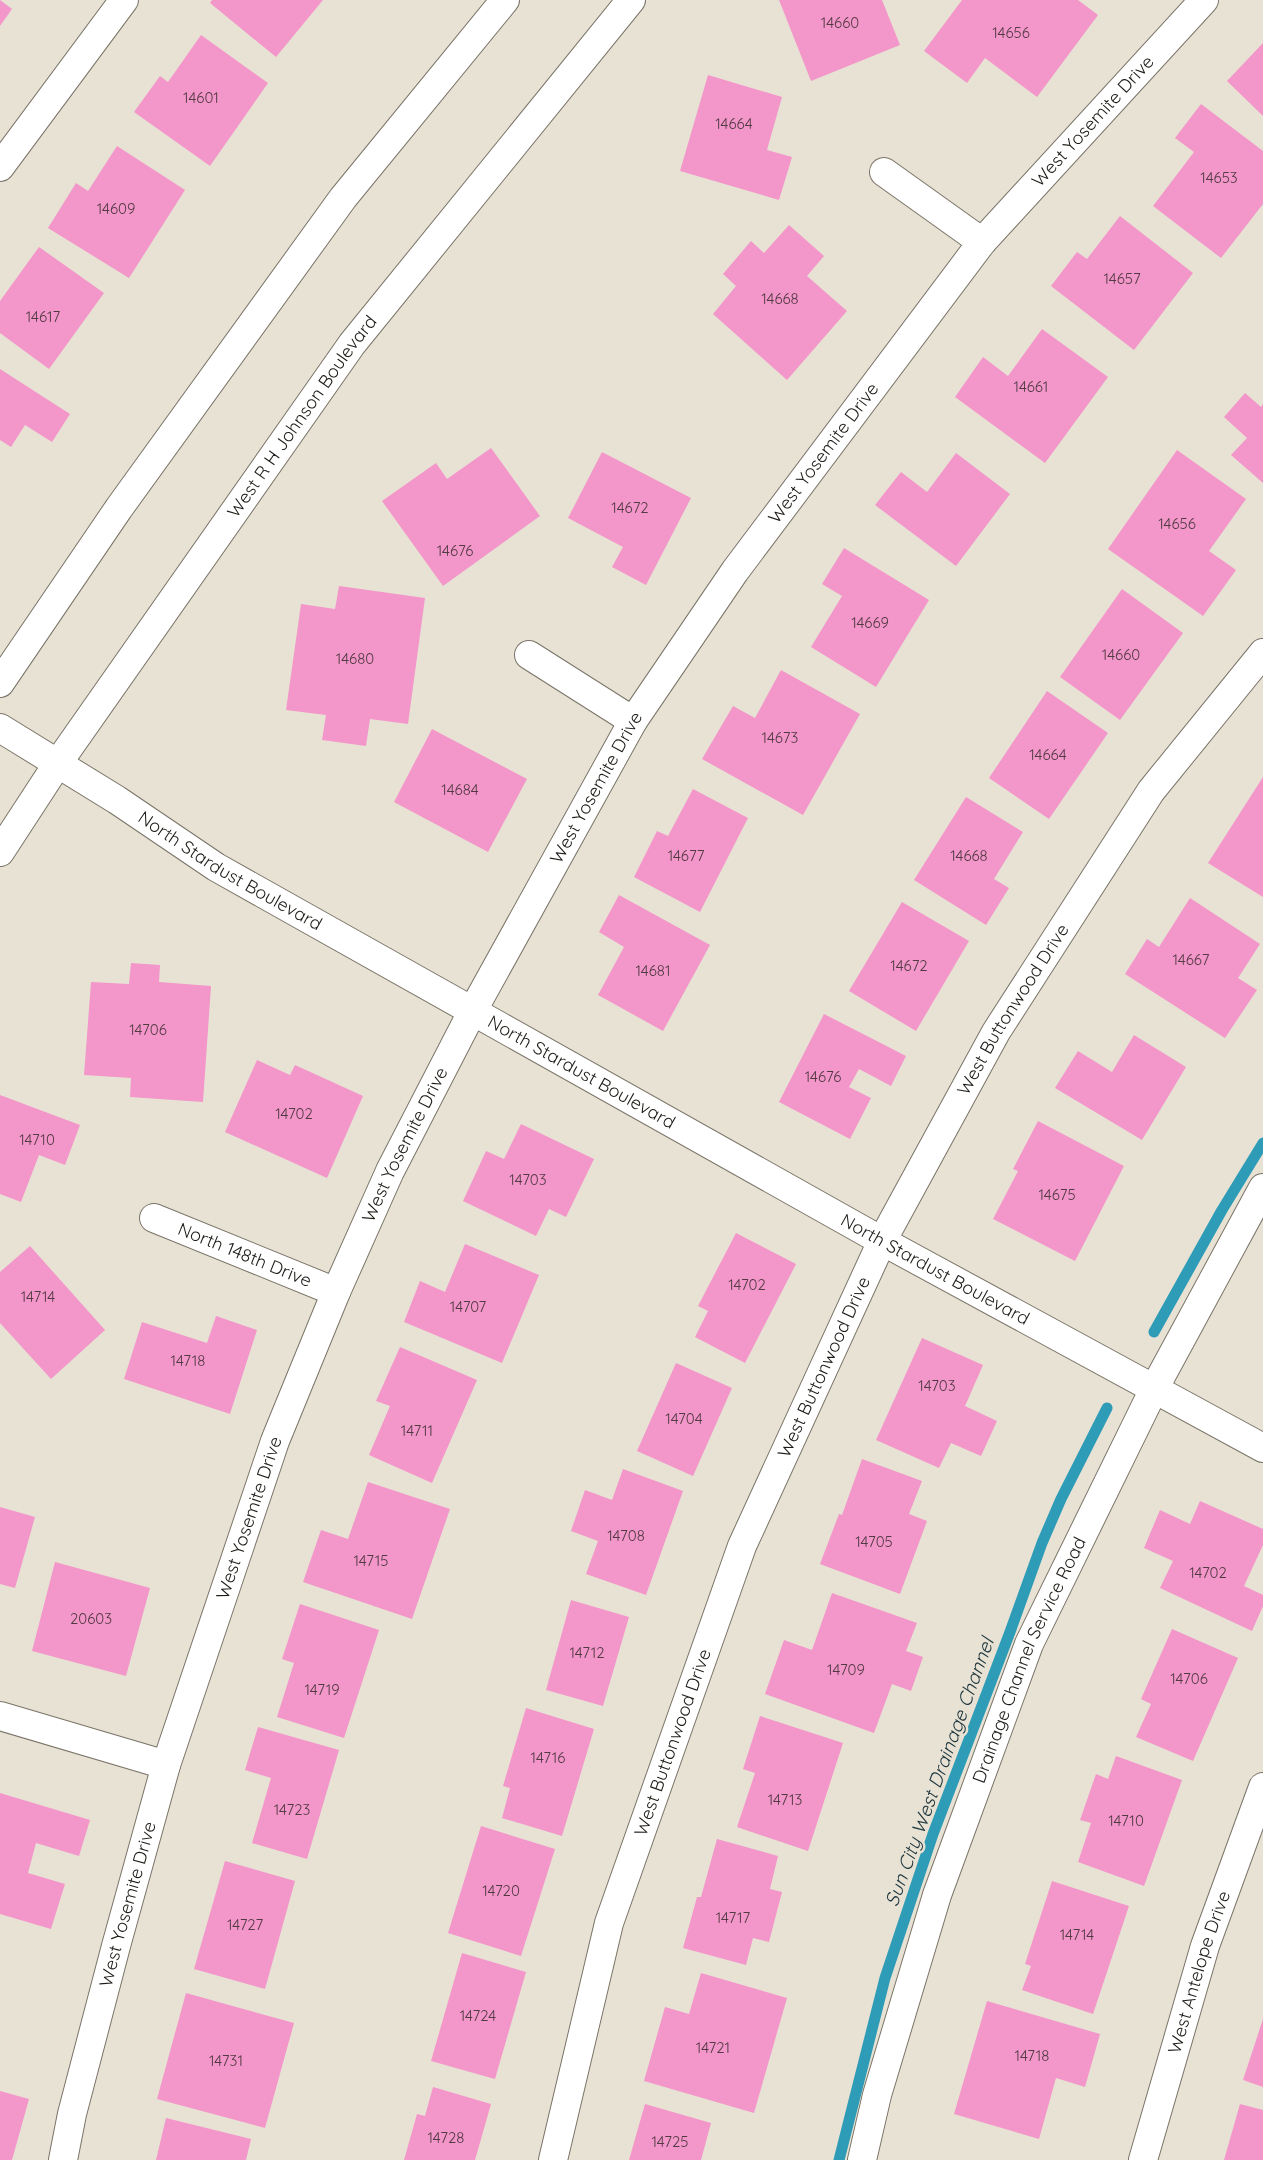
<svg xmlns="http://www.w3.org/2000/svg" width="1263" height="2160" font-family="Quicksand,sans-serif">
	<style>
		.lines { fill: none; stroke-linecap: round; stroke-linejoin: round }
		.stream { stroke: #2e9cb7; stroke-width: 11 }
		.building { fill: #f396ca }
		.minor-casing { stroke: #7a7468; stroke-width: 30 }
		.secondary-casing { stroke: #7a7468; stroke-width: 30 }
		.minor { stroke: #fff; stroke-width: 28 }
		.secondary { stroke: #fff; stroke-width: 28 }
		.labels { text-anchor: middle; stroke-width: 5; stroke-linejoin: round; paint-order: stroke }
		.number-label { font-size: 15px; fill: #523a43 }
		.street-label { font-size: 18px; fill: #1d1b16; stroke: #e8e2d4 }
		.water-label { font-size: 19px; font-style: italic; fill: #20383f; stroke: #e8e2d4 }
	</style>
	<rect width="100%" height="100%" fill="#e8e2d4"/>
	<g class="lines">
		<g class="stream">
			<polyline points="1154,1332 1222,1210 1263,1143"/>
			<polyline points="839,2160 885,1978 933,1834 1010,1632 1042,1543 1061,1499 1107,1408"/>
		</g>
	</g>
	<g class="building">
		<polygon points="0,0 12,9 0,26"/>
		<polygon points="212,0 323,0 276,57 210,3"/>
		<polygon points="779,0 882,0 900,45 811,81"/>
		<polygon points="962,0 1078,0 1098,15 1037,97 985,58 967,83 924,51"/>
		<polygon points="201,35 268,83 210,166 134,112 160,76 168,82"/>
		<polygon points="1263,43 1263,116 1227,81"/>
		<polygon points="708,75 782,97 767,150 792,157 779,200 680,171"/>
		<polygon points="1201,104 1263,151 1263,204 1221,258 1153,206 1194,152 1175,138"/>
		<polygon points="117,146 185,190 129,278 48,228 76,183 88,191"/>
		<polygon points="1120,216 1193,273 1134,350 1051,286 1077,252 1087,259"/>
		<polygon points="789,225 824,256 807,276 847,311 787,380 713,314 736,286 723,274 751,241 764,253"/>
		<polygon points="39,247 104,293 49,369 0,333 0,301"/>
		<polygon points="1042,329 1108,377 1045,463 955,397 983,357 1008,376"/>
		<polygon points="0,369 70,414 52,442 25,425 11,447 0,440"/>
		<polygon points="1245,393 1261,407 1263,404 1263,483 1231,455 1247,438 1224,417"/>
		<polygon points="491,448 540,516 443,586 382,501 436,463 447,479"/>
		<polygon points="1177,450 1246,499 1209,551 1236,570 1203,616 1108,549"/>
		<polygon points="602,452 691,498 646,585 612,567 623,547 568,518"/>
		<polygon points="956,453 1010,494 956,566 875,505 901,472 927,492"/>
		<polygon points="844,548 929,600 876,687 811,647 842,596 822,584"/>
		<polygon points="339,586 425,598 408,724 370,719 366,746 322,740 326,715 286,710 301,604 335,609"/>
		<polygon points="1122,589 1183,633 1120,720 1060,677"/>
		<polygon points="781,670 860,714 803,815 702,759 733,706 755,718"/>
		<polygon points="1047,691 1108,733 1049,819 989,778"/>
		<polygon points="432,729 527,779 488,852 394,802"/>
		<polygon points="1263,777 1263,897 1208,863"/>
		<polygon points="693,789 748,818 700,912 634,877 657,831 668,836"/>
		<polygon points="966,797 1023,832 994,879 1009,888 986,925 914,880"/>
		<polygon points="619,895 710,945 663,1031 598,995 624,947 599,932"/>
		<polygon points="1190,898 1260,944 1238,978 1257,990 1225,1038 1125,974 1147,939 1159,947"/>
		<polygon points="902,902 969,941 916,1031 849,991"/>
		<polygon points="131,963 160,965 159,982 211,986 203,1102 130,1097 131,1078 84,1075 91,982 129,984"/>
		<polygon points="824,1014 906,1056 891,1086 859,1069 849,1087 871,1098 850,1139 779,1102"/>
		<polygon points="1134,1035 1186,1067 1142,1140 1055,1088 1078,1051 1112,1072"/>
		<polygon points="257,1060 290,1075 295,1065 363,1096 327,1178 225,1132"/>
		<polygon points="0,1095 80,1125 65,1165 39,1155 21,1202 0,1194"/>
		<polygon points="1038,1121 1124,1166 1075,1261 993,1219 1018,1171 1013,1169"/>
		<polygon points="521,1124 594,1159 566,1217 549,1209 536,1236 463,1201 486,1151 504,1159"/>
		<polygon points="736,1233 796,1264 745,1363 695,1337 708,1311 698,1306"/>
		<polygon points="465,1244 539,1275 502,1363 404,1322 420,1281 445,1292"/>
		<polygon points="30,1246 105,1330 51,1379 0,1323 0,1272"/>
		<polygon points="216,1316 257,1330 230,1414 124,1379 142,1322 207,1343"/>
		<polygon points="922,1338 983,1365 965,1406 997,1421 981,1456 951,1443 939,1468 876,1440"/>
		<polygon points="400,1347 477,1380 432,1483 369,1455 390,1406 376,1401"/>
		<polygon points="676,1363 732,1388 693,1476 637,1451"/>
		<polygon points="862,1459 922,1481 909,1514 927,1521 900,1594 820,1564 839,1514 842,1515"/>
		<polygon points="623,1469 683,1491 646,1595 586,1574 598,1541 571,1531 585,1490 612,1500"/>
		<polygon points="368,1482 450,1509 412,1619 303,1582 321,1530 348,1539"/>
		<polygon points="1200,1501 1263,1529 1263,1545 1244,1586 1263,1595 1263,1606 1252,1631 1160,1588 1173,1561 1144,1548 1160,1510 1190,1524"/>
		<polygon points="0,1507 35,1517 15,1588 0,1584"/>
		<polygon points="55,1562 150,1588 126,1676 32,1651"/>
		<polygon points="832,1593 917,1623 906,1651 923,1657 911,1691 892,1684 874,1733 765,1694 784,1640 812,1650"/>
		<polygon points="571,1600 629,1617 603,1706 546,1690"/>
		<polygon points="300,1604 379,1630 344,1738 277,1717 294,1663 282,1659"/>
		<polygon points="1172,1629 1238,1658 1193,1761 1136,1737 1151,1704 1141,1699"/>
		<polygon points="526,1708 594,1729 562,1836 502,1818 510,1788 503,1786"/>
		<polygon points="760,1716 843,1743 808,1851 737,1827 755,1773 743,1769"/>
		<polygon points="258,1727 339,1750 307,1859 252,1843 271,1778 245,1770"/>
		<polygon points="1116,1756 1182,1780 1144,1886 1078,1862 1091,1823 1080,1820 1096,1774 1108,1779"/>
		<polygon points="0,1793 90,1820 79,1856 36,1843 28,1873 65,1884 51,1929 0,1914"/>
		<polygon points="481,1826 555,1849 521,1956 448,1933"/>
		<polygon points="717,1839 778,1856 770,1889 782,1892 769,1942 753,1938 746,1965 683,1948 697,1897 701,1897"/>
		<polygon points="225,1861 295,1881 265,1989 194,1969"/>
		<polygon points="1052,1881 1129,1906 1093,2014 1022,1990 1031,1966 1025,1964"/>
		<polygon points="462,1953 526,1972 495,2079 431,2061"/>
		<polygon points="701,1973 787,1998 754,2113 644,2081 665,2007 689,2014"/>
		<polygon points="186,1993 294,2023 265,2128 157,2099"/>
		<polygon points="987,2001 1100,2034 1085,2087 1056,2078 1039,2139 954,2114"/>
		<polygon points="1263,2019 1263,2087 1243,2080"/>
		<polygon points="433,2087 491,2104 475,2160 404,2160 417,2114 425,2116"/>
		<polygon points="0,2091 29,2099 12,2160 0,2160"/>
		<polygon points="645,2104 711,2123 701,2160 629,2160"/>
		<polygon points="1240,2104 1263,2110 1263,2160 1224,2160"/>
		<polygon points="166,2118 251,2139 246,2160 156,2160"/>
	</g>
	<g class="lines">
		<defs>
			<g id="minor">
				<polyline points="0,167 124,0"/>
				<polyline points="884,172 982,242"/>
				<polyline points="529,655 633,721"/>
				<path id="s1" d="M 0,728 L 117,800 L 216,867 L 882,1241 L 1263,1448"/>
				<path id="s2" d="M 154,1218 L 336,1292"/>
				<polyline points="0,1716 166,1765"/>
				<path id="s3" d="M 63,2160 L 72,2114 L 116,1946 L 166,1765 L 275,1441 L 336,1292 L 390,1171 L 472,1012 L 633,721 L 735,571 L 982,242 L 1204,0"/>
				<path id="s4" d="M 553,2160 L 609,1923 L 742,1546 L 882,1241 L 996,1032 L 1151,791 L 1263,653"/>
				<path id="s5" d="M 862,2160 L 877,2095 L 937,1895 L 1029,1644 L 1154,1389 L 1263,1188"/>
				<path id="s6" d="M 1143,2160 L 1205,1946 L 1263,1787"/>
			</g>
			<g id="secondary">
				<polyline points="0,683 119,508 343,198 505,0"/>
				<path id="s7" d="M 0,852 L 58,763 L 352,344 L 631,0"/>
			</g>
		</defs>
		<use href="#minor" class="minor-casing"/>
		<use href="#secondary" class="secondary-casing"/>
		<use href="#minor" class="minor"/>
		<use href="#secondary" class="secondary"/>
	</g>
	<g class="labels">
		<g class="number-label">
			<text x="840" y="28">14660</text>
			<text x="1011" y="38">14656</text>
			<text x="201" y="103">14601</text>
			<text x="734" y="129">14664</text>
			<text x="1219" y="183">14653</text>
			<text x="116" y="214">14609</text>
			<text x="1122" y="284">14657</text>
			<text x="780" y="304">14668</text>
			<text x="43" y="322">14617</text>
			<text x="1031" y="392">14661</text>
			<text x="630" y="513">14672</text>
			<text x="1177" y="529">14656</text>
			<text x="455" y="556">14676</text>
			<text x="870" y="628">14669</text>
			<text x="1121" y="660">14660</text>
			<text x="355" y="664">14680</text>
			<text x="780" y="743">14673</text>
			<text x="1048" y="760">14664</text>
			<text x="460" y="795">14684</text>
			<text x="686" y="861">14677</text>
			<text x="969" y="861">14668</text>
			<text x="1191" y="965">14667</text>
			<text x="909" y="971">14672</text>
			<text x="653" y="976">14681</text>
			<text x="148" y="1035">14706</text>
			<text x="823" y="1082">14676</text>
			<text x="294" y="1119">14702</text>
			<text x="37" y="1145">14710</text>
			<text x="528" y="1185">14703</text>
			<text x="1057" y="1200">14675</text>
			<text x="747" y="1290">14702</text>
			<text x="38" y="1302">14714</text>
			<text x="468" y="1312">14707</text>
			<text x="188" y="1366">14718</text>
			<text x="937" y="1391">14703</text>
			<text x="684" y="1424">14704</text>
			<text x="417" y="1436">14711</text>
			<text x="626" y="1541">14708</text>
			<text x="874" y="1547">14705</text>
			<text x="371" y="1566">14715</text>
			<text x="1208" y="1578">14702</text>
			<text x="91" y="1624">20603</text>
			<text x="587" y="1658">14712</text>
			<text x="846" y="1675">14709</text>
			<text x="1189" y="1684">14706</text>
			<text x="322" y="1695">14719</text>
			<text x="548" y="1763">14716</text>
			<text x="785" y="1805">14713</text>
			<text x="292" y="1815">14723</text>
			<text x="1126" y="1826">14710</text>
			<text x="501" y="1896">14720</text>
			<text x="733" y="1923">14717</text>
			<text x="245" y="1930">14727</text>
			<text x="1077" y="1940">14714</text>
			<text x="478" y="2021">14724</text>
			<text x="713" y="2053">14721</text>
			<text x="1032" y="2061">14718</text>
			<text x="226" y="2066">14731</text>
			<text x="446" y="2143">14728</text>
			<text x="670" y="2147">14725</text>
		</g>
		<g class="street-label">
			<text dy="6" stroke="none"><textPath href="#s3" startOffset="2312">West Yosemite Drive</textPath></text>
			<text dy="6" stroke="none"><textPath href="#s7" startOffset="530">West R H Johnson Boulevard</textPath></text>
			<text dy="6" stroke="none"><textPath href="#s3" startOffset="1884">West Yosemite Drive</textPath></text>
			<text dy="6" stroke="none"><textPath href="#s3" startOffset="1479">West Yosemite Drive</textPath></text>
			<text dy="6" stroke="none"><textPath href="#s1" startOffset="271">North Stardust Boulevard</textPath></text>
			<text dy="6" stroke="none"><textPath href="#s4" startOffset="1245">West Buttonwood Drive</textPath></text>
			<text dy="6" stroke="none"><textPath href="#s1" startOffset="676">North Stardust Boulevard</textPath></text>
			<text dy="6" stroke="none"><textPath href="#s3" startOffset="1074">West Yosemite Drive</textPath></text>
			<text dy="6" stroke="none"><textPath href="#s2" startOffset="98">North 148th Drive</textPath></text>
			<text dy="6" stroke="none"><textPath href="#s1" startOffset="1081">North Stardust Boulevard</textPath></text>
			<text dy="6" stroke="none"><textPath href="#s4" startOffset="840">West Buttonwood Drive</textPath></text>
			<text dy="6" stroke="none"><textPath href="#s3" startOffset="669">West Yosemite Drive</textPath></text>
			<text dy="6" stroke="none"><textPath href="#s5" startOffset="528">Drainage Channel Service Road</textPath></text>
			<text dy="6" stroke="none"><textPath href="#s4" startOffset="435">West Buttonwood Drive</textPath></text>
			<text dy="6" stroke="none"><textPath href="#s3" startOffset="264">West Yosemite Drive</textPath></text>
			<text dy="6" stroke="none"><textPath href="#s6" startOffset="196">West Antelope Drive</textPath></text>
		</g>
		<g class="water-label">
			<text transform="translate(939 1772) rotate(-70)" y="7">Sun City West Drainage Channel</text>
		</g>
	</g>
</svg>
